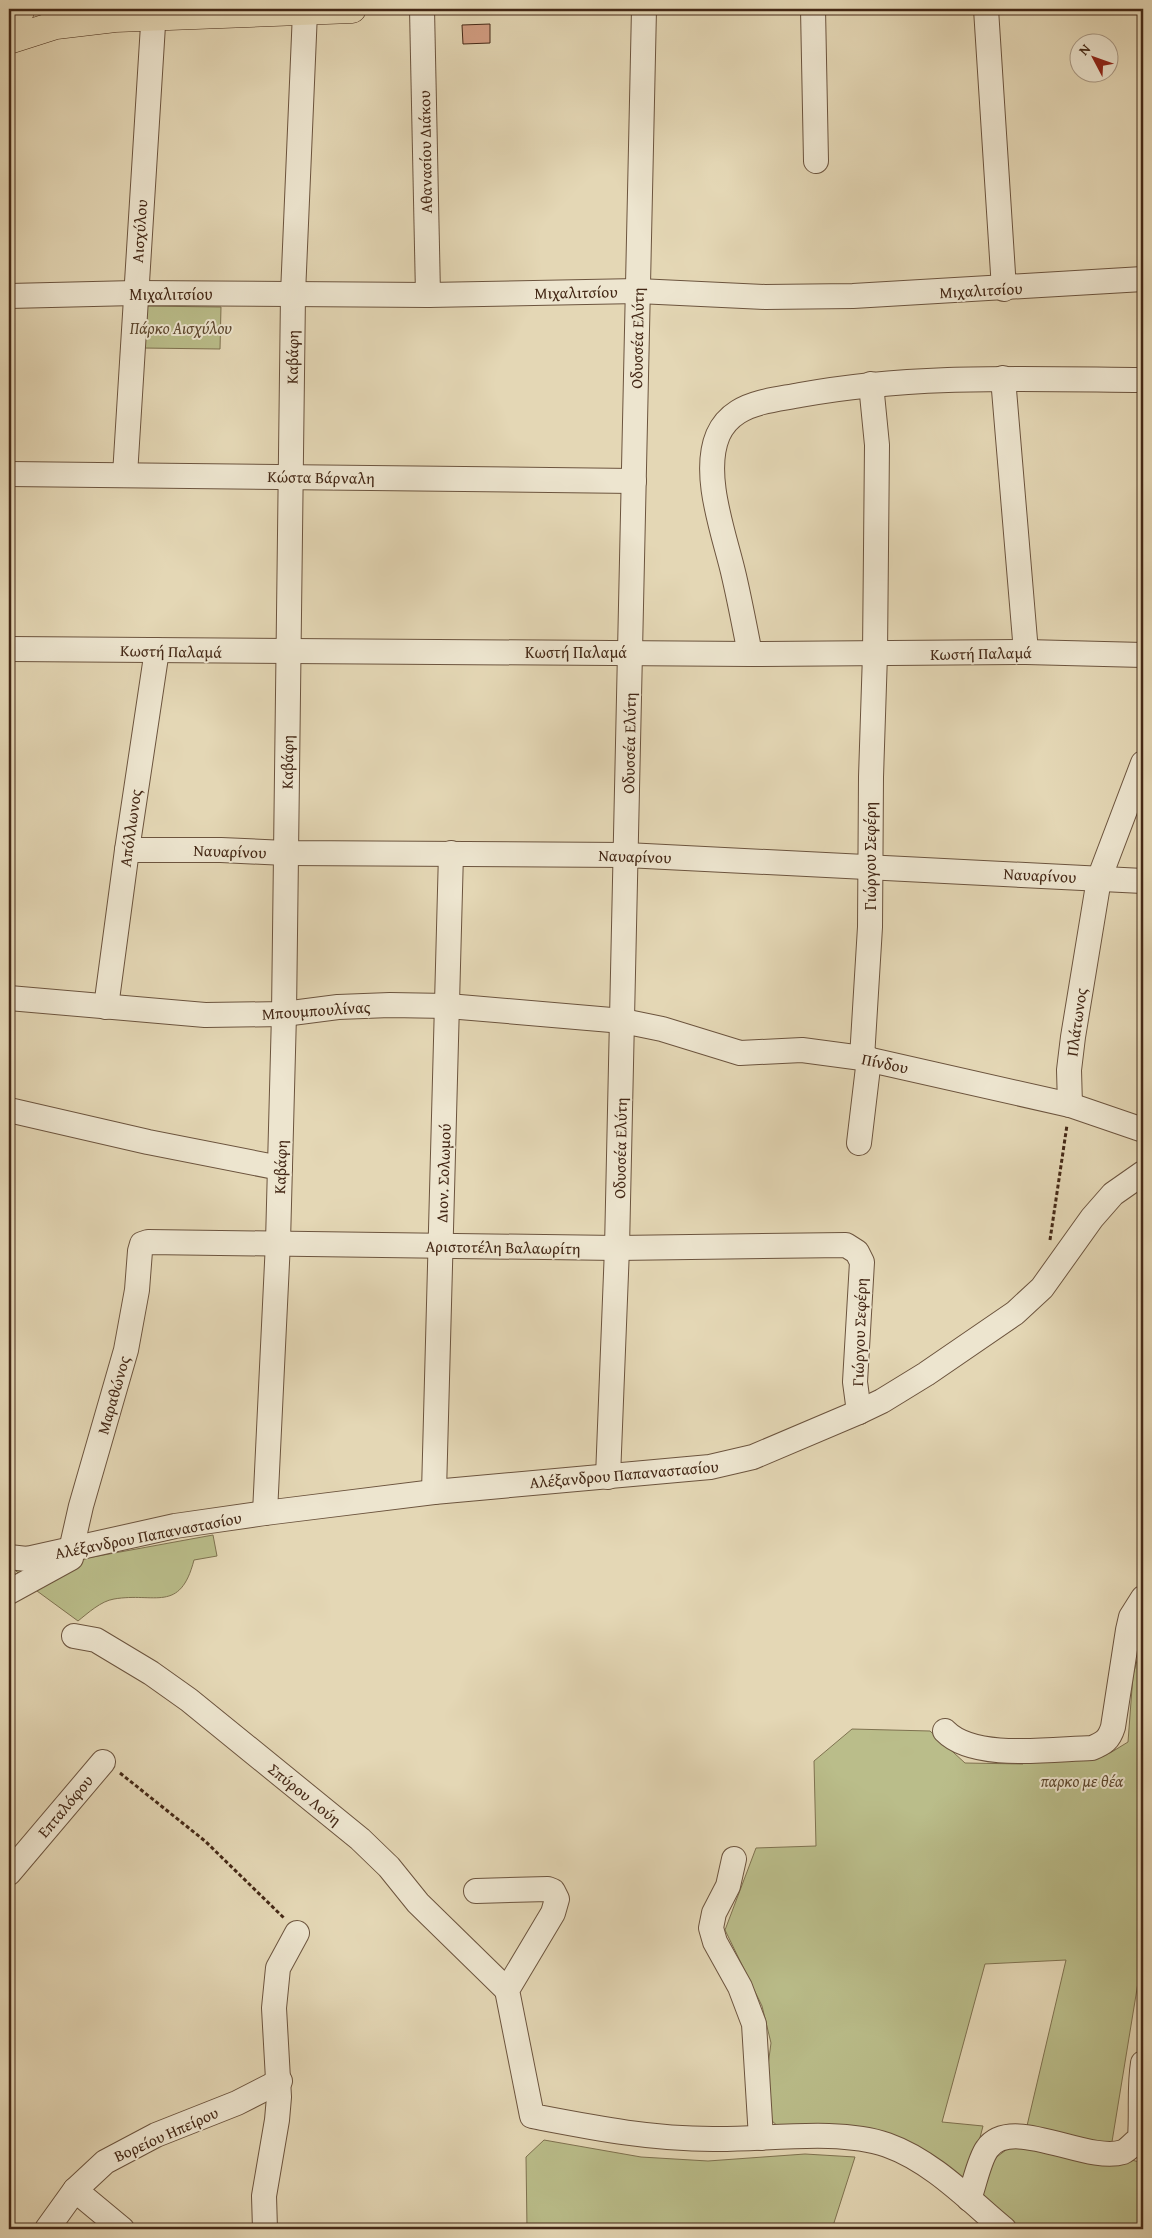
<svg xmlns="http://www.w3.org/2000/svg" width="1152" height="2238" font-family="'Gentium Book Plus',serif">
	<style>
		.green { fill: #babd8a; stroke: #7f7250 }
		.building { fill: #d39e83; stroke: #442816 }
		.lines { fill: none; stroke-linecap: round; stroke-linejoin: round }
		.minor-casing { stroke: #6c543e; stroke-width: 26 }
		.major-casing { stroke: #442816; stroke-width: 29 }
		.path { stroke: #442816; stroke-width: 3; stroke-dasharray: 4 2.5; stroke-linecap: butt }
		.minor { stroke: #ede5cf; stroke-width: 24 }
		.major { stroke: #e4d7b5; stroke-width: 28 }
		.labels { text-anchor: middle; stroke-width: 4; stroke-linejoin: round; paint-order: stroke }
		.street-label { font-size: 16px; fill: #442816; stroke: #ede5cf }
		.park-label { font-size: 16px; font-style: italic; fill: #5c462d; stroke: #ede5cf }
	</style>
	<rect width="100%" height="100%" fill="#e4d7b5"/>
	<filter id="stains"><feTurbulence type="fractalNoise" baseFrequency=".004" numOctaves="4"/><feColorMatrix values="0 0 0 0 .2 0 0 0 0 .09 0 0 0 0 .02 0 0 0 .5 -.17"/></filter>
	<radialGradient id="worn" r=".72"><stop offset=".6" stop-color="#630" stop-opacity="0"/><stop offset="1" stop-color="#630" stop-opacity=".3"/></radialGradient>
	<g class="green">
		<polygon points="142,306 221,307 220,349 142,348"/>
		<path d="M 213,1535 L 217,1556 L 194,1560 C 180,1614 155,1592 114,1599 C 101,1601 88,1613 78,1621 L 37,1591 L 16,1571 Z"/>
		<polygon points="1143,1639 1143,1952 1110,2154 1026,2130 1066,1960 985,1964 942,2122 983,2126 967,2188 946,2171 781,2129 771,2120 767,2073 771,2043 762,2006 725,1930 756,1848 816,1846 814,1761 852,1729 930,1731 965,1763 1023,1764 1023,1756 1110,1753 1128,1742 1133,1675"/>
		<polygon points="544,2140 641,2157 708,2161 805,2154 855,2157 832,2229 527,2229 526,2157"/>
		<polygon points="1014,2144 1124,2158 1143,2163 1143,2229 1013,2229 977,2198 994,2159"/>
	</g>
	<polygon class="building" points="490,24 490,43 463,44 462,25"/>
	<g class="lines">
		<defs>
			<g id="minor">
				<polyline points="422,9 428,295"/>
				<polyline points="813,9 816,161"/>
				<polyline points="986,9 1004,289"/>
				<polyline points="9,296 135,293 428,295 638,291 765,297 853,296 1143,279"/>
				<polyline points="1003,378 1026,652"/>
				<polyline points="9,474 634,481"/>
				<polyline points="125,475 154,9"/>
				<polyline points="9,649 750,654 1026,652 1143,655"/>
				<path d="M 750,654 C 745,628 740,602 734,576 C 725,536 701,475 718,435 C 722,426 730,417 738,412 C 755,401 780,399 800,395 C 913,374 1028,379 1143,380"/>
				<polyline points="127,850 221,850 286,853 626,855 1143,881"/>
				<polyline points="9,998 205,1015 284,1014 338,1007 390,1005 448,1006 623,1021 662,1029 740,1053 802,1050 862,1058 1070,1105 1143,1130"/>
				<polyline points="106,1007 127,850 157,650"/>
				<polyline points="862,1058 870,927 871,777 875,654 877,445 871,384"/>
				<polyline points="1070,1105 1069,1070 1073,1037 1099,879 1143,763"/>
				<polyline points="9,1110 148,1142 280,1168"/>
				<polyline points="859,1143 869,1059"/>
				<polyline points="608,1477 617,1248 644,9"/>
				<polyline points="434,1492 451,853"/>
				<polyline points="265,1513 278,1242 284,1014 293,294 305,12"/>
				<polyline points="71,1550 81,1506 126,1350 137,1290 140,1251 142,1244 148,1242 617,1248 846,1245 857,1252 862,1262 855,1382 859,1412"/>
				<polyline points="9,1557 27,1559 175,1526 265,1513 434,1492 710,1467 753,1457 859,1412 882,1401 926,1374 1015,1313 1042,1288 1092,1218 1113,1194 1143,1173"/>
				<polyline points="9,1592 71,1558"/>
				<polyline points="74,1636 96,1640 151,1673 189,1700 360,1839 389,1867 418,1903 507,1990"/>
				<path d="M 945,1731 C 974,1761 1052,1749 1092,1748 C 1104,1743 1109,1740 1113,1727 L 1128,1630 L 1131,1617 L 1143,1598"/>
				<polyline points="734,1859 728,1886 714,1913 711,1928 715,1942 740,1987 754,2024 761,2138"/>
				<polyline points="9,1873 103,1762"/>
				<path d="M 476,1891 L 548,1889 L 553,1891 L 557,1899 L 553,1913 L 507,1990 L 532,2116 C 595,2128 649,2139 713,2139 C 765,2140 838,2128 887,2145 C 932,2161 968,2199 1004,2229"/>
				<polyline points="75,2190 122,2229"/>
				<path d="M 969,2199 C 974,2186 979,2160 987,2149 C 1011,2114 1087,2164 1123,2152 C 1128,2150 1135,2142 1140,2138 C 1142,2112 1139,2088 1143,2063"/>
				<polyline points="47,2229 75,2190 105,2162 156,2135 237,2103 280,2081"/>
				<polyline points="265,2229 264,2196 277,2120 279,2097 274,2008 278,1968 297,1933"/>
			</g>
			<g id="major">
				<polyline points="9,34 21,9"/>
				<polyline points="9,40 56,25 115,18 352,9"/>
			</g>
		</defs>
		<use href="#minor" class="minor-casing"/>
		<use href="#major" class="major-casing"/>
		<g class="path">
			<polyline points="1050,1240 1067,1125"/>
			<polyline points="120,1773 205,1841 284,1918"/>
		</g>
		<use href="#minor" class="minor"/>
		<use href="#major" class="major"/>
	</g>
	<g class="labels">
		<g class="street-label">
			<text transform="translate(425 152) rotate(-91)" y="6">Αθανασίου Διάκου</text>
			<text transform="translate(139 231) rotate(-86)" y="6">Αισχύλου</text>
			<text transform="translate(981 290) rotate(-3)" y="6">Μιχαλιτσίου</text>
			<text transform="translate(576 292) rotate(-1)" y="6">Μιχαλιτσίου</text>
			<text x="171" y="300">Μιχαλιτσίου</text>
			<text transform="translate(637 338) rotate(-89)" y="6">Οδυσσέα Ελύτη</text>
			<text transform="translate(292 357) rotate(-89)" y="6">Καβάφη</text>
			<text transform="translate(321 477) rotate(1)" y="6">Κώστα Βάρναλη</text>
			<text transform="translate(171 651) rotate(1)" y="6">Κωστή Παλαμά</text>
			<text x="576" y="658">Κωστή Παλαμά</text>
			<text transform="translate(981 653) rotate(-1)" y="6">Κωστή Παλαμά</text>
			<text transform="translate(629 743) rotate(-89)" y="6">Οδυσσέα Ελύτη</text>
			<text transform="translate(287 762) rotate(-89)" y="6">Καβάφη</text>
			<text transform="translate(130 828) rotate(-82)" y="6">Απόλλωνος</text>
			<text transform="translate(230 851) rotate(2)" y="6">Ναυαρίνου</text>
			<text transform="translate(635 856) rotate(2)" y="6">Ναυαρίνου</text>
			<text transform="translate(870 856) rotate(-90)" y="6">Γιώργου Σεφέρη</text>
			<text transform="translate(1040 875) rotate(3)" y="6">Ναυαρίνου</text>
			<text transform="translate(316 1010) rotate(-4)" y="6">Μπουμπουλίνας</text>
			<text transform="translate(1076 1022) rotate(-82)" y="6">Πλάτωνος</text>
			<text transform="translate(885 1063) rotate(12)" y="6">Πίνδου</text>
			<text transform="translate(620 1148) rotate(-89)" y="6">Οδυσσέα Ελύτη</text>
			<text transform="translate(280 1167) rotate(-88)" y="6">Καβάφη</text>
			<text transform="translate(443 1173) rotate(-88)" y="6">Διον. Σολωμού</text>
			<text transform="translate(503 1247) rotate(1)" y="6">Αριστοτέλη Βαλαωρίτη</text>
			<text transform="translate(859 1332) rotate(-88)" y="6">Γιώργου Σεφέρη</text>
			<text transform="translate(113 1395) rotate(-74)" y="6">Μαραθώνος</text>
			<text transform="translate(624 1474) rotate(-5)" y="6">Αλέξανδρου Παπαναστασίου</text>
			<text transform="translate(148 1535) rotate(-11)" y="6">Αλέξανδρου Παπαναστασίου</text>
			<text transform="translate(305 1794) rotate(39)" y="6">Σπύρου Λούη</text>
			<text transform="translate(65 1806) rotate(-50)" y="6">Επταλόφου</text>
			<text transform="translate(166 2134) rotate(-24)" y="6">Βορείου Ηπείρου</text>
		</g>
		<g class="park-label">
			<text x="181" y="334">Πάρκο Αισχύλου</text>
			<text x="1082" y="1787">παρκο με θέα</text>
		</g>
	</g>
	<rect width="1152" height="2238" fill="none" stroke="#e4d7b5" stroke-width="30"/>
	<rect x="10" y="10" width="1132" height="2218" fill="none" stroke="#442816" stroke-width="2.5"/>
	<rect x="15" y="15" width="1122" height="2208" fill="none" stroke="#442816"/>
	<g transform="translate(1094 58) rotate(311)"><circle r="24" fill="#ede5cf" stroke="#a99985"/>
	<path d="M0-4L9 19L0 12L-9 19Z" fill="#8f2418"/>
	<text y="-8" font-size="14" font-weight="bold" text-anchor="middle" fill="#442816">N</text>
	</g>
	<rect width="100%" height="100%" filter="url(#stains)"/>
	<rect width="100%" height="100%" fill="url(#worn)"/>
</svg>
